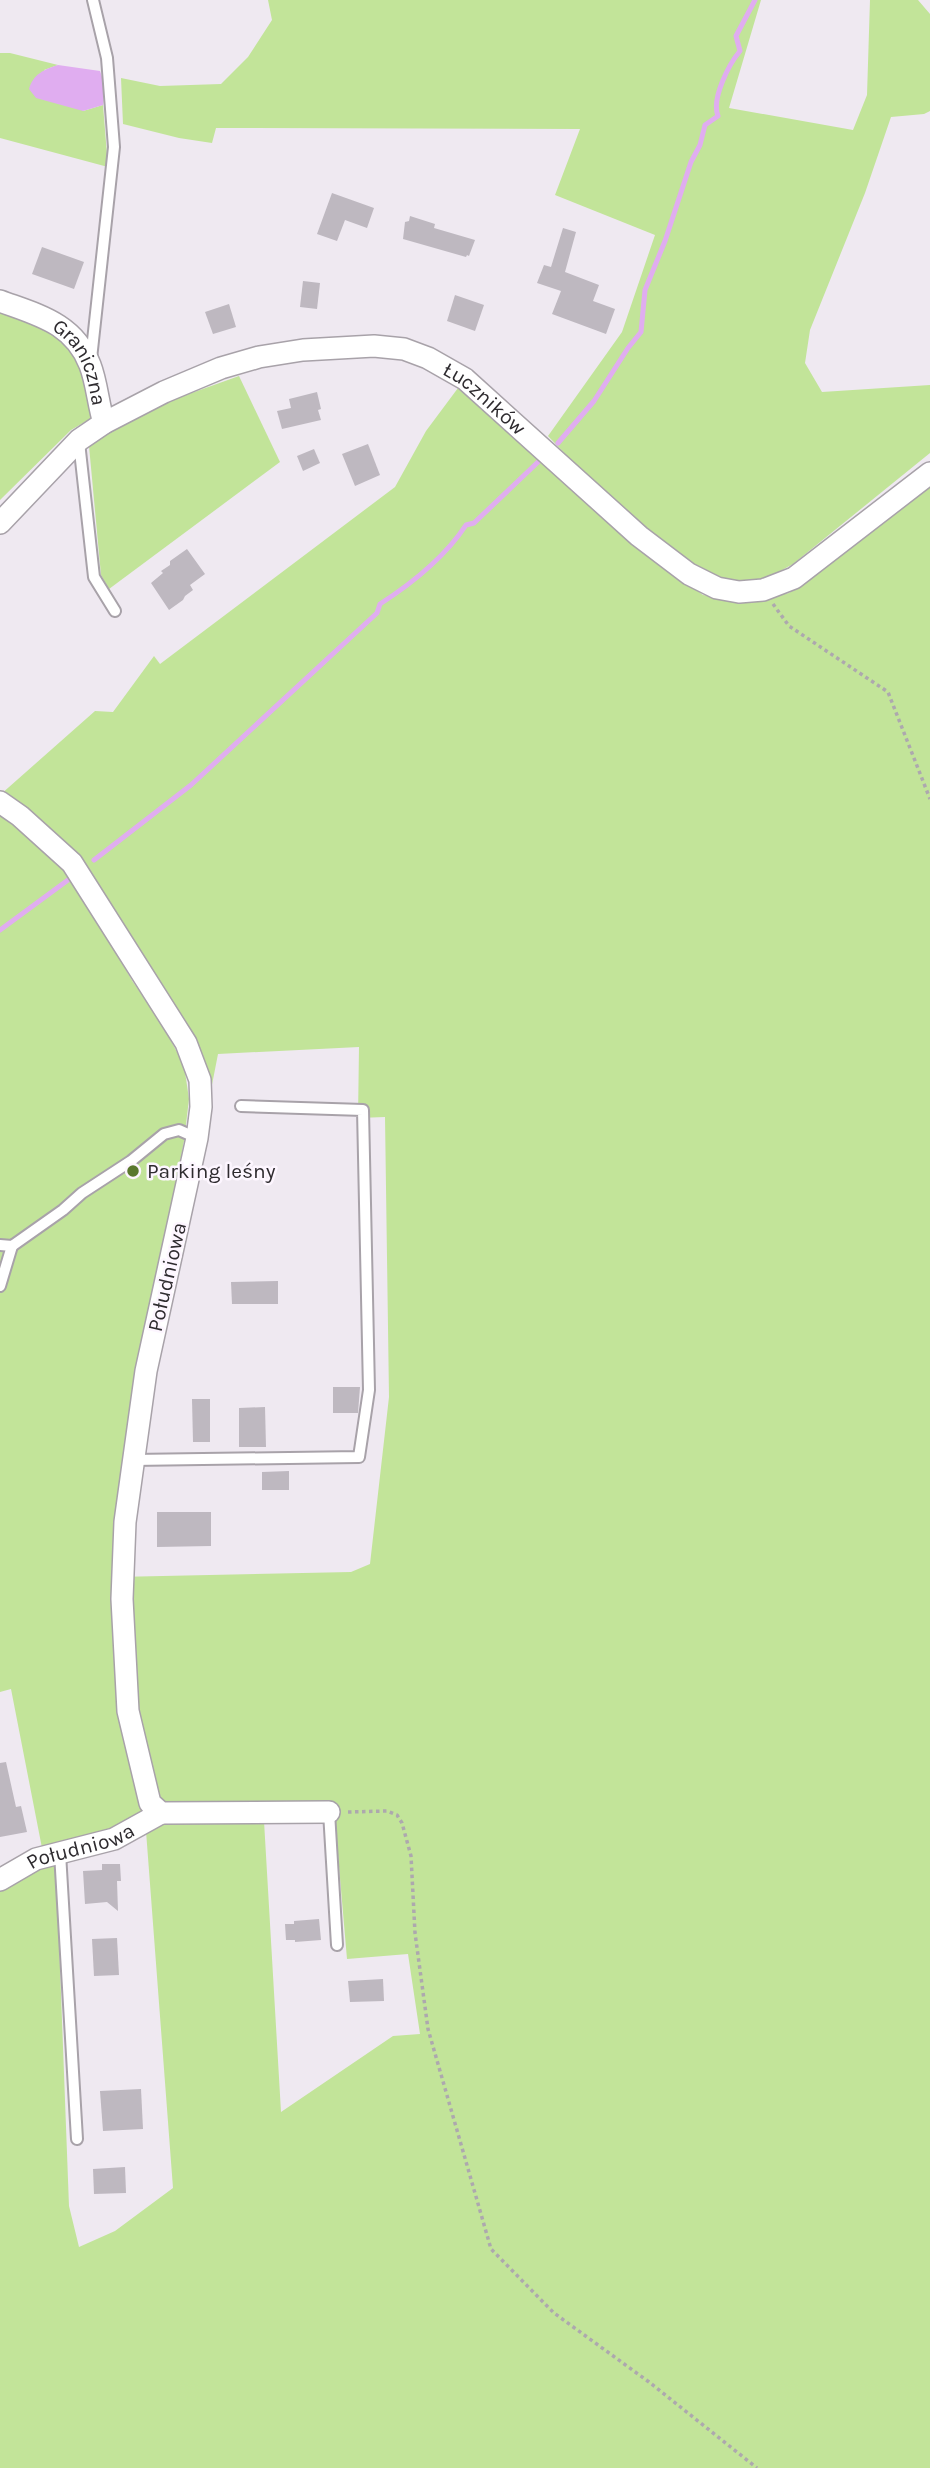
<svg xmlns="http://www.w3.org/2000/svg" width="930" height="2468" font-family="Karla,sans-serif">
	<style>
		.green { fill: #c2e499; fill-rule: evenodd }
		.water { fill: #e0adf0 }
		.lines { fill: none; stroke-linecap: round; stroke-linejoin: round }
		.stream { stroke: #e0adf0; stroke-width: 5 }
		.building { fill: #beb8c0 }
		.lane-casing { stroke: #a8a2a9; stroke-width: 14 }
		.street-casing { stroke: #a8a2a9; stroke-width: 24 }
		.path { stroke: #ada8ae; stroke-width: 3.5; stroke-dasharray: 3.5 3.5; stroke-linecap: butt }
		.lane { stroke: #fff; stroke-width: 10 }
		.street { stroke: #fff; stroke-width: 21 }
		.poi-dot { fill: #59782d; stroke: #fdf6ff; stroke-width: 2.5 }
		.labels { text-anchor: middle; stroke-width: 5; stroke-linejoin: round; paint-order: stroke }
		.street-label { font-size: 21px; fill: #2e2b2f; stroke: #fdf6ff }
		.poi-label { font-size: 21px; fill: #2e2b2f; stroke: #fdf6ff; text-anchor: start }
	</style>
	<rect width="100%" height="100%" fill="#efe9f1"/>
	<g class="green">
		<polygon points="268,0 761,0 729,108 853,130 867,95 870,0 918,0 930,14 930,111 924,114 891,117 865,193 810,330 805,363 822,392 930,385 930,453 793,564 764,580 738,584 714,579 643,528 570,459 548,436 622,332 655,235 555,195 580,129 216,128 212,143 179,138 123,124 121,78 160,86 221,84 248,57 272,20"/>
		<polygon points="0,53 10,53 58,65 44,70 83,111 103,105 108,167 0,138"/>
		<path d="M 0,311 C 30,322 67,331 80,363 C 87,380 90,399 95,416 L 71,430 L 0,500 Z"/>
		<polygon points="239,376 280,462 109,589 101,575 89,446 147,409"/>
		<path d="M 458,388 L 630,541 L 703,595 L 747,601 L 789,593 L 930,484 L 930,2468 L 0,2468 L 0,1890 L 56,1861 L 69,2206 L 79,2247 L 115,2231 L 173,2188 L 146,1831 L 42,1848 L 11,1689 L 0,1692 L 0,795 L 95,711 L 113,712 L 154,656 L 160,664 L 395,487 L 426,431 ZM 79,890 L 210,1095 L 218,1054 L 359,1047 L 358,1118 L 385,1117 L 389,1397 L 370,1564 L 351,1572 L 116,1577 L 142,1358 L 184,1141 L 189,1099 L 184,1065 L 159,1019 L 133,982 ZM 335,1820 L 347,1959 L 408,1954 L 420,2034 L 393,2036 L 281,2112 L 264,1821 Z"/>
	</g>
	<path class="water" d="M 58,65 L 100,71 L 105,86 L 103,105 L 83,111 L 36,98 L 29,89 C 33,74 45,69 58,65 Z"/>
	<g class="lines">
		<g class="stream">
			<path d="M 558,443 L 594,401 L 628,348 L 641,332 L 645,290 L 665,241 L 691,162 L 700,145 L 705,125 L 718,116 C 711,99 729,64 740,51 L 736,36 L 755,0"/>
			<path d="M 94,860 L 191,785 L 377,613 L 380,604 C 411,584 445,557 466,525 L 474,523 L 538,462"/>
			<polyline points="0,930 68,880"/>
		</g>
	</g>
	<g class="building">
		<polygon points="332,193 374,208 367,228 345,220 337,241 317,234"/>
		<polygon points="410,216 435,224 434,228 475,240 469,256 467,255 466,257 403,239 405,222 409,221"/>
		<polygon points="563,228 576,232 565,272 599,285 593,301 615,309 606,334 552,314 561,291 537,283 544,265 551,267"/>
		<polygon points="42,247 84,262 74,289 32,274"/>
		<polygon points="303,281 320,283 317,309 300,307"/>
		<polygon points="455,295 484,305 475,331 447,321"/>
		<polygon points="229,304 236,327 213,334 205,312"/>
		<polygon points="317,392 321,409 318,410 321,420 282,429 277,411 291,408 289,399"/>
		<polygon points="368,444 380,475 355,486 342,454"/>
		<polygon points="314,449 320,463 303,471 297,456"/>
		<polygon points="187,549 205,574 190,585 193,590 185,596 183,600 169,610 151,583 163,573 161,571 170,565 170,561"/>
		<polygon points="278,1281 278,1304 232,1304 231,1282"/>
		<polygon points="333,1387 360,1387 358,1413 333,1413"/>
		<polygon points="192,1399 210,1399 210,1442 193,1442"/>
		<polygon points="265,1407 266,1447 239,1447 239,1408"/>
		<polygon points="289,1471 289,1490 262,1490 262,1472"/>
		<polygon points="157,1512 211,1512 211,1546 157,1547"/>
		<polygon points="6,1762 16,1807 21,1806 27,1832 0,1837 0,1763"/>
		<polygon points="102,1864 120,1864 121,1881 117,1881 118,1911 107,1902 85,1904 83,1871 102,1870"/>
		<polygon points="319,1919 321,1940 295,1942 295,1940 286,1940 285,1924 294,1924 294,1921"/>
		<polygon points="117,1938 119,1975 94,1976 92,1939"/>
		<polygon points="383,1979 384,2001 350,2002 348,1981"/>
		<polygon points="141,2089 143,2129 103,2131 100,2091"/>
		<polygon points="125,2167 126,2193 94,2194 93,2169"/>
	</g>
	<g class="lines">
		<defs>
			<g id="lane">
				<polyline points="91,359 114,147 107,58 93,0"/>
				<polyline points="79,442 94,577 115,611"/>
				<polyline points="0,1245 12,1246 63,1210 82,1193 131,1161 164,1134 179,1130 197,1138"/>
				<polyline points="0,1286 12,1246"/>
				<polyline points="132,1460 359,1457 369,1390 363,1110 241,1106"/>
				<polyline points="329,1812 337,1945"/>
				<polyline points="60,1853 77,2139"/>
			</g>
			<g id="street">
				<path id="s1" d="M 0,301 C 38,315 74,323 90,365 C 97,383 98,404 104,423"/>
				<path id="s2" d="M 0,523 L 79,440 L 104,423 L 164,392 L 221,368 L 259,357 L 303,350 L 374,346 L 404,349 L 428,358 L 465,379 L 639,536 L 689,574 L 717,588 L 739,592 L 763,590 L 794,578 L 930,473"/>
				<polyline points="0,802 20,816 72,863 186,1043 200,1080 201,1107 197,1138 146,1371 125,1522 122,1599 128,1711 150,1803 161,1813 329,1812"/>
				<path id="s3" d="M 0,1880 L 36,1859 L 114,1839 L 161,1813"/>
			</g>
		</defs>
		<use href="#lane" class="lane-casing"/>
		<use href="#street" class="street-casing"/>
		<g class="path">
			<polyline points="773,604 789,626 888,692 930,799"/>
			<polyline points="348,1812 387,1811 397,1815 402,1823 411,1856 415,1933 428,2029 491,2249 554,2313 649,2382 757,2468"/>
		</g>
		<use href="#lane" class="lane"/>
		<use href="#street" class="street"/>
	</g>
	<circle class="poi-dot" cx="133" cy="1171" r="7"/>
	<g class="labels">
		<g class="street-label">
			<text dy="7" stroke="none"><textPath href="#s1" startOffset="108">Graniczna</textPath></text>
			<text dy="7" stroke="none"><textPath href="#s2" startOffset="555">Łuczników</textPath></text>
			<text transform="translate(167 1277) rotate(-77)" y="7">Południowa</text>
			<text dy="7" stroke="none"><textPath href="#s3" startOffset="88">Południowa</textPath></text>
		</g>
		<g class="poi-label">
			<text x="147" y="1178">Parking leśny</text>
		</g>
	</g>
</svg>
